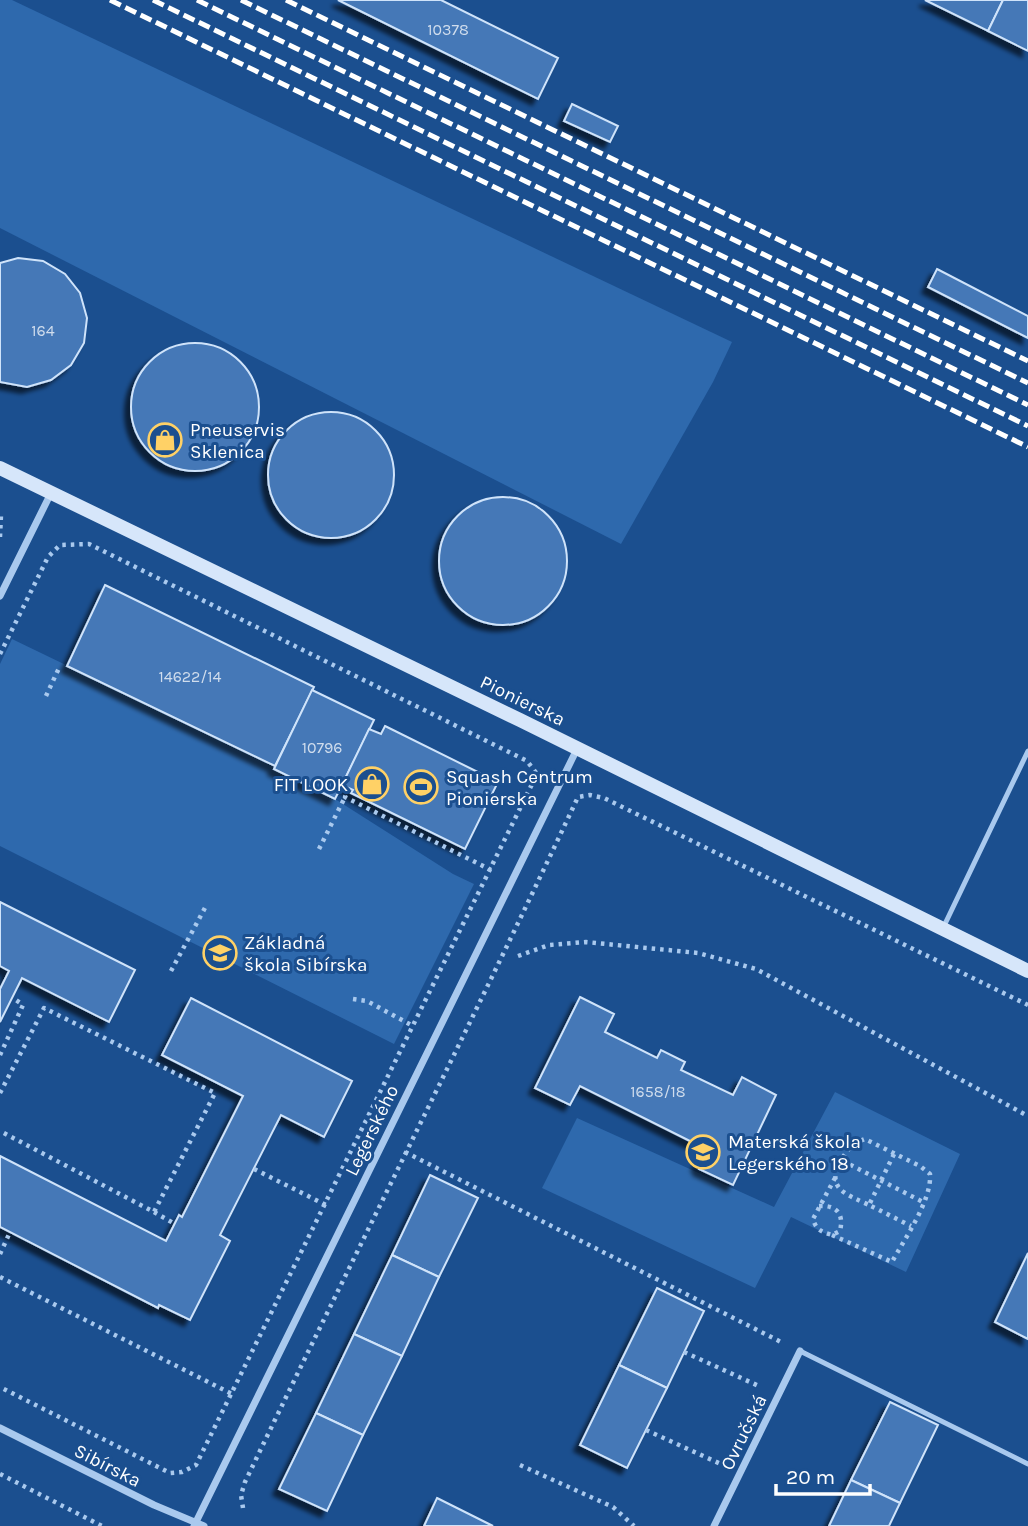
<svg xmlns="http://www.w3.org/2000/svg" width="1028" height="1526" font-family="Karla,sans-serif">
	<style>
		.green { fill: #2e69ad }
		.building { fill: #4478b7; stroke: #cfe3fa; stroke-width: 2; filter: url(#shadow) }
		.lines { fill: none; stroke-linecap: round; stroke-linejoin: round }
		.path { stroke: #a9c9ee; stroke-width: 4.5; stroke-dasharray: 3.5 5; stroke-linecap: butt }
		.lane { stroke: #a9c9ee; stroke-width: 5 }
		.street { stroke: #a9c9ee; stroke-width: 7 }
		.secondary { stroke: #d6e6fa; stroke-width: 14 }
		.rail { stroke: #fff; stroke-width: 5; stroke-dasharray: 12 5; stroke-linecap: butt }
		.labels { text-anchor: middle; stroke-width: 6; stroke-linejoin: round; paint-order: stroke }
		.number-label { font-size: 16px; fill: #d0dded }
		.poi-label { font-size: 19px; fill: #fff; stroke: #1b4f8f; text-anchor: start }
		.street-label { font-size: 19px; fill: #fff; stroke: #1b4f8f }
	</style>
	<defs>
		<filter id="shadow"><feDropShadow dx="-6" dy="6" stdDeviation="2" flood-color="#0009"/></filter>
	</defs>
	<rect width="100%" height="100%" fill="#1b4f8f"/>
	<g class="green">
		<polygon points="0,0 12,0 732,342 713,382 621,544 0,228"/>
		<polygon points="12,639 275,766 274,770 335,799 453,874 474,884 394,1044 0,846 0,664"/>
		<polygon points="835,1092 960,1154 906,1272 791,1217 755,1288 542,1188 577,1118 774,1207"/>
	</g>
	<g class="building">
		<polygon points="338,0 441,0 558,58 538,99"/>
		<polygon points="925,0 1003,0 988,31"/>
		<polygon points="1003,0 1028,0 1028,51 988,31"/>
		<polygon points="572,104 618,126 610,142 564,121"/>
		<polygon points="18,258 43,261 65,274 80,293 87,318 84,343 71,365 51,380 27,387 0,382 0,263"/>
		<polygon points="937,269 1028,316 1028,338 928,287"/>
		<circle cx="195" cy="407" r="64"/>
		<circle cx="331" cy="475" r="63"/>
		<circle cx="503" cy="561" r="64"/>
		<polygon points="105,585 314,687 275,766 67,666"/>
		<polygon points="312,690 374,720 335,799 274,769"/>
		<polygon points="385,726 498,782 465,849 351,793 353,790 342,785 369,729 381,734"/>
		<polygon points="0,902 135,970 109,1022 22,978 0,1022 0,989 9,971 0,966"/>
		<polygon points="580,997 614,1014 605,1032 657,1058 661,1050 685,1062 681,1070 733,1095 742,1077 776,1095 733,1185 699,1169 700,1166 697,1165 706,1149 580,1086 570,1105 535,1088"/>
		<polygon points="191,998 352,1081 324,1137 281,1115 220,1235 230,1241 190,1320 159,1305 158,1308 0,1227 0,1156 166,1241 179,1215 182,1217 243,1096 162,1055"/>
		<polygon points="430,1175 478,1198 439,1277 392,1255"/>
		<polygon points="1028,1253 1028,1339 995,1322"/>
		<polygon points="392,1255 439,1277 402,1356 354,1334"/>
		<polygon points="657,1288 704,1311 667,1388 619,1365"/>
		<polygon points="354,1334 402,1356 363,1435 316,1413"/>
		<polygon points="619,1365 667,1388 627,1468 580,1445"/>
		<polygon points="890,1402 938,1425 900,1503 851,1480"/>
		<polygon points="316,1413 363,1435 327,1511 279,1489"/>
		<polygon points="851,1480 900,1503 889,1526 829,1526"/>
		<polygon points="437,1498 493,1526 424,1526"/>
	</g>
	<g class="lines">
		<g class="path">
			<polyline points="0,537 1,515"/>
			<polyline points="0,654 48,557 60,545 89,544 527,761 537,774 196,1465 182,1472 170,1473 0,1387"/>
			<polyline points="46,696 59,668"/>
			<polyline points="349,788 345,797 491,870"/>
			<polyline points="319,849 345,797"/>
			<polyline points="518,956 549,945 586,942 698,953 756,969 1028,1116"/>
			<polyline points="171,971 206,906"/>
			<polyline points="353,999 367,1001 413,1026"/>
			<polyline points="0,1055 23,1005 13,998"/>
			<polyline points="0,1093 44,1008 215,1093 154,1212 0,1131"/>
			<polyline points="405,1152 783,1343"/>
			<polyline points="894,1154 869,1205 911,1226"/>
			<path d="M 841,1160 C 825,1189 846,1194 869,1205"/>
			<polyline points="254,1169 326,1205"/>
			<path d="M 819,1206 C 837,1205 844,1214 840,1231 L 832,1235 C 822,1232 816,1230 813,1219 L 835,1178"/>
			<polyline points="154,1212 175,1224"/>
			<path d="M 832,1235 L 892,1262 C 905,1238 932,1200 930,1174 L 920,1166 L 865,1139 L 852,1144 L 841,1160 L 923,1202"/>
			<polyline points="0,1254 10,1232"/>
			<polyline points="0,1277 232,1394"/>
			<polyline points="684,1352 761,1387"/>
			<polyline points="646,1430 723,1465"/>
			<polyline points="520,1465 613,1507 634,1526"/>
			<polyline points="0,1474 102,1526"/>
			<path d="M 243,1508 L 241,1495 L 245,1482 C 355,1253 470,1027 578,797 L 590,795 L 604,798 L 1028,1005"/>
		</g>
		<g class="lane">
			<polyline points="944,926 1028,751"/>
			<polyline points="800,1351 1028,1464"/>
		</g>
		<g class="street">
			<polyline points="0,596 51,493"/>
			<polyline points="0,1428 154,1505 204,1526"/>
			<polyline points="194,1526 577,749"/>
			<polyline points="714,1526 800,1351"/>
		</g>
		<polyline class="secondary" points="0,468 520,720 1028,971"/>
		<g class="rail">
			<polyline points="110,0 1028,447"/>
			<polyline points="153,0 1028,426"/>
			<polyline points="197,0 1028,405"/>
			<polyline points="241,0 1028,383"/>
			<polyline points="286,0 1028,361"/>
		</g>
	</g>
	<defs>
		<symbol id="shop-ring" viewBox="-11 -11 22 22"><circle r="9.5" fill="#1b4f8f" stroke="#ffd166" stroke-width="1.5"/><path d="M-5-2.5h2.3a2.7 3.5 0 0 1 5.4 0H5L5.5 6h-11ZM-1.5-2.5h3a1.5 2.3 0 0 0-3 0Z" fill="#ffd166"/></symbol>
		<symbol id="stadium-ring" viewBox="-11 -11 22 22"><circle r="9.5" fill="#1b4f8f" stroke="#ffd166" stroke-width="1.5"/><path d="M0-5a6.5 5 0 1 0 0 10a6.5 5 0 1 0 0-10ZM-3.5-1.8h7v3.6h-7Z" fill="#ffd166"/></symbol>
		<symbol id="school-ring" viewBox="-11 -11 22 22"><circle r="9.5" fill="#1b4f8f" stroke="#ffd166" stroke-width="1.5"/><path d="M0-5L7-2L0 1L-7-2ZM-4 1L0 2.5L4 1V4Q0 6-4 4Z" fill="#ffd166"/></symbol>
	</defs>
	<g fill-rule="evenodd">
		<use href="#shop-ring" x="146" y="421" width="38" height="38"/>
		<use href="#shop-ring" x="353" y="765" width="38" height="38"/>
		<use href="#stadium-ring" x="402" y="768" width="38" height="38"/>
		<use href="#school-ring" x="201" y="934" width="38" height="38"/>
		<use href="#school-ring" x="684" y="1133" width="38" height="38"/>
	</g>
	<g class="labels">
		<g class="number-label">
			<text x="448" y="35">10378</text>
			<text x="43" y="336">164</text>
			<text x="190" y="682">14622/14</text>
			<text x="322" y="753">10796</text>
			<text x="658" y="1097">1658/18</text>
		</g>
		<g class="poi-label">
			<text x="190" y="436">Pneuservis<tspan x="190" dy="22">Sklenica</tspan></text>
			<text x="446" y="783">Squash Centrum<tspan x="446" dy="22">Pionierska</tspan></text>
			<text x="348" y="791" text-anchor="end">FIT LOOK</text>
			<text x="244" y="949">Základná<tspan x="244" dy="22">škola Sibírska</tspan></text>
			<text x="728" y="1148">Materská škola<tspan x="728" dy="22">Legerského 18</tspan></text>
		</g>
		<g class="street-label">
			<text transform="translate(523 700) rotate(26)" y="7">Pionierska</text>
			<text transform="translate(371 1130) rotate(-64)" y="7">Legerského</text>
			<text transform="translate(743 1432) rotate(-64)" y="7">Ovručská</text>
			<text transform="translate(108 1465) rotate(27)" y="7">Sibírska</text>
		</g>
	</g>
	<path d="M776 1484v10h94v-10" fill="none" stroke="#ffffff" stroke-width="3.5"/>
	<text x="786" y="1484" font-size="21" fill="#ffffff" stroke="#1b4f8f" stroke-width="5" paint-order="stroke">20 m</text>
</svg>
